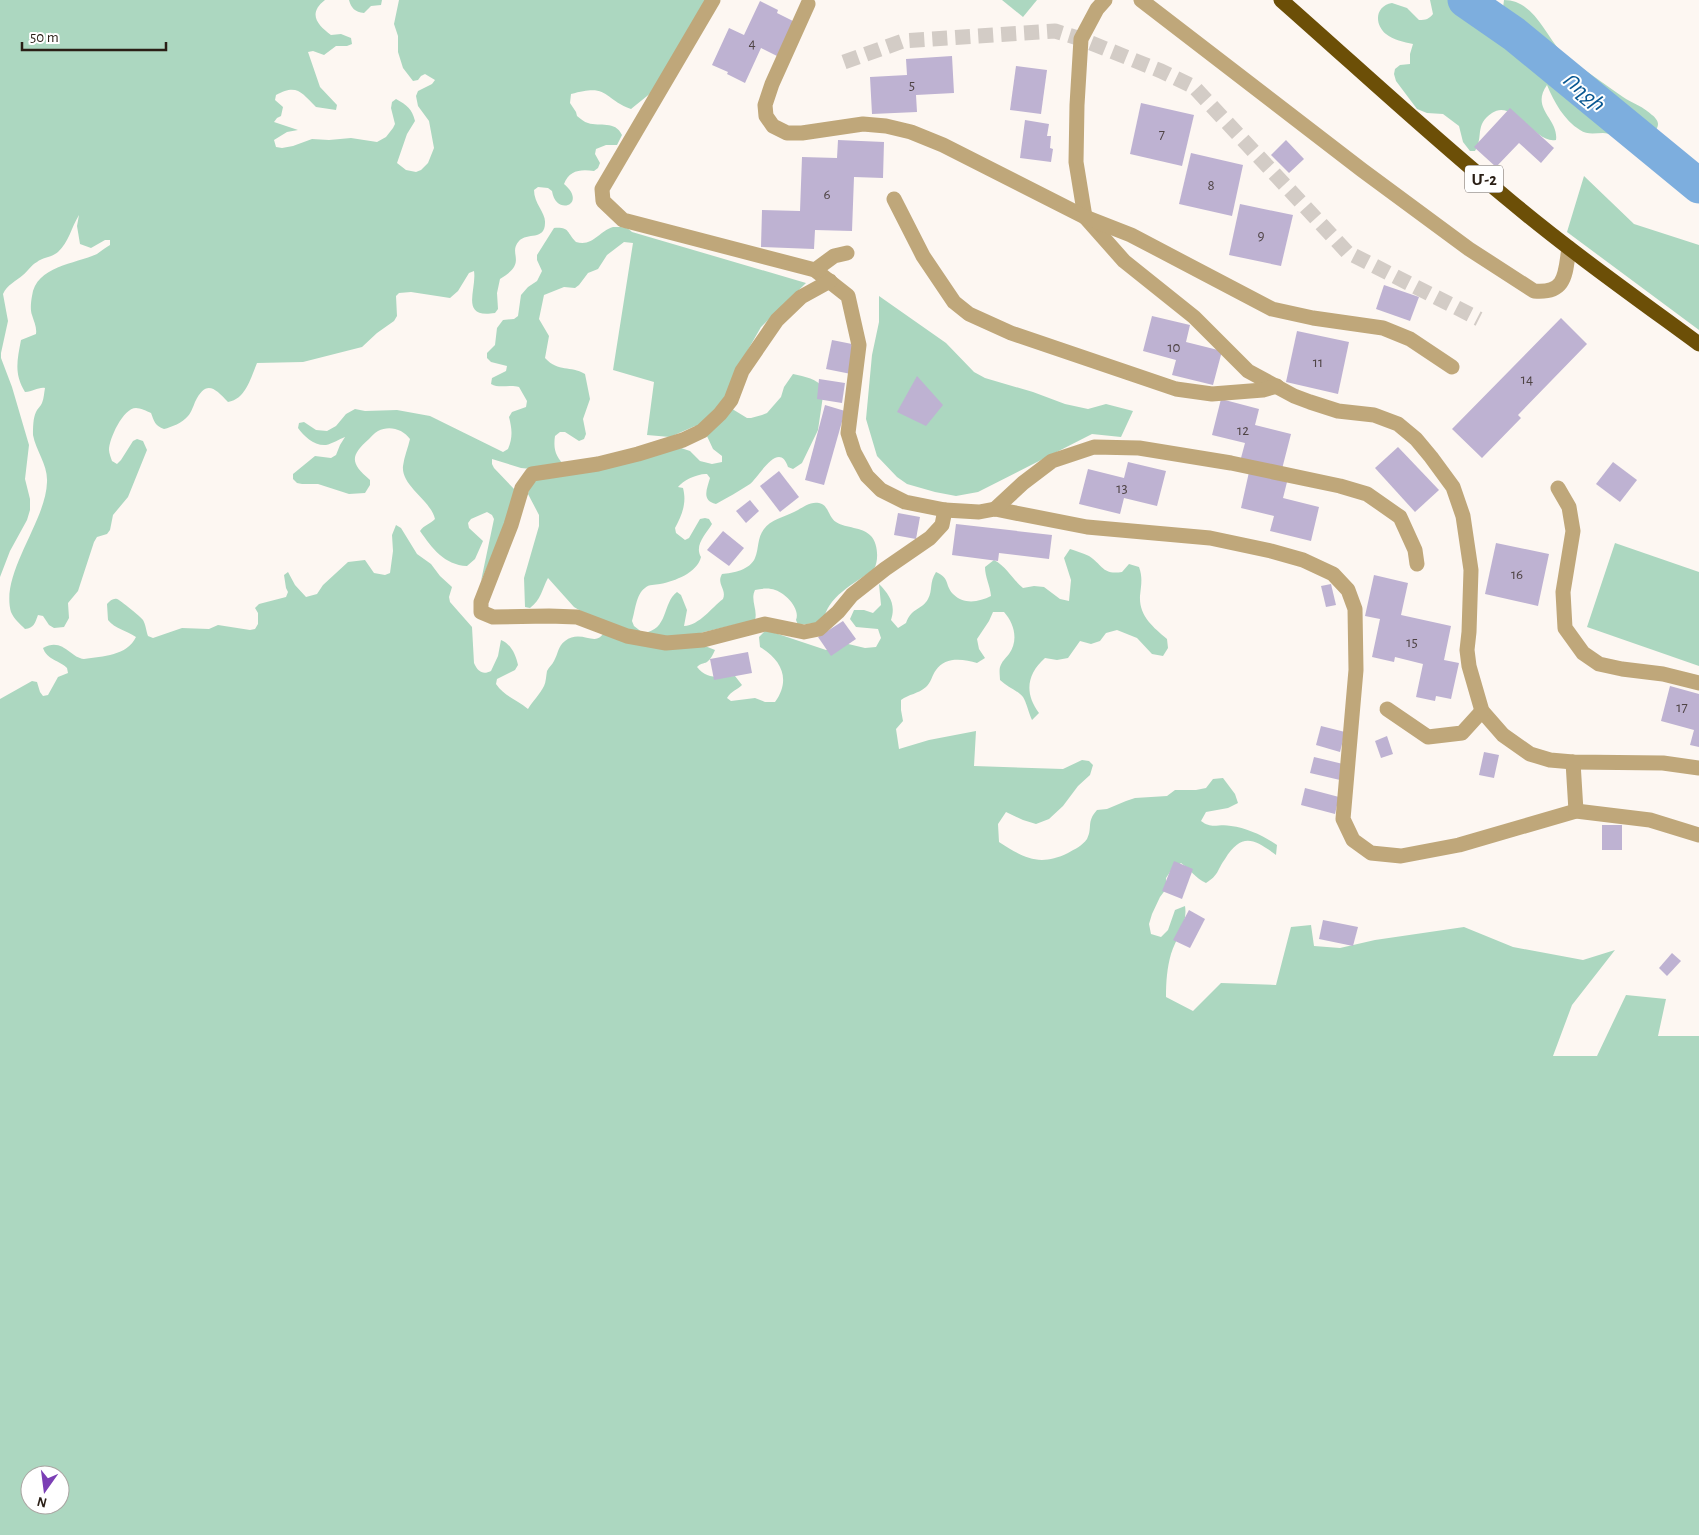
<svg xmlns="http://www.w3.org/2000/svg" width="1699" height="1535" font-family="'Alegreya Sans','Noto Sans Armenian',sans-serif">
	<style>
		.green { fill: #acd7c0; fill-rule: evenodd }
		.lines { fill: none; stroke-linecap: round; stroke-linejoin: round }
		.river { stroke: #7daede; stroke-width: 35 }
		.building { fill: #beb2d2 }
		.street-tunnel { stroke: #d3ccc6; stroke-width: 15; stroke-dasharray: 15 8; stroke-linecap: butt }
		.street { stroke: #bfa77a; stroke-width: 15 }
		.highway { stroke: #6c4f07; stroke-width: 15 }
		.labels { text-anchor: middle; stroke-width: 4; stroke-linejoin: round; paint-order: stroke }
		.number-label { font-size: 15px; fill: #4f4445 }
		.shield { fill: #fff; stroke: #6a625c; stroke-width: 1 }
		.shield-label { font-size: 16px; font-weight: bold; fill: #2a1f16 }
		.water-label { font-size: 19px; font-style: italic; fill: #085792; stroke: #fff }
	</style>
	<rect width="100%" height="100%" fill="#fdf7f2"/>
	<g class="green">
		<path d="M 0,0 L 325,0 C 307,14 318,25 331,35 L 341,34 L 351,38 L 352,44 L 347,46 L 336,46 L 324,55 L 313,51 L 308,52 L 320,87 L 337,105 L 336,110 L 316,107 C 302,93 297,83 276,95 L 275,100 L 283,107 L 281,116 L 277,118 L 274,122 L 298,130 L 287,132 L 274,140 L 276,147 L 282,148 L 293,146 L 312,139 L 329,140 L 351,138 L 377,142 L 386,137 L 393,128 L 395,124 L 391,108 L 392,102 L 396,99 C 407,105 412,109 415,121 L 407,134 L 397,163 L 406,170 L 416,172 L 421,170 L 428,163 L 434,148 L 429,121 L 418,106 L 416,96 L 418,91 L 432,84 L 435,80 L 425,74 L 421,76 L 418,80 L 413,81 L 403,68 L 398,52 L 398,36 L 394,24 L 399,0 L 713,0 L 652,92 L 631,109 C 602,98 609,83 571,94 L 570,103 L 576,112 L 577,116 C 581,119 584,122 588,123 C 600,127 615,120 622,135 L 617,145 L 606,145 L 596,149 L 595,154 L 600,163 L 598,168 L 594,171 C 581,169 569,170 564,184 C 588,204 556,217 552,191 L 548,188 L 538,187 L 534,190 C 534,204 546,213 545,223 C 545,241 527,232 519,241 C 507,254 529,262 500,279 L 497,293 L 498,309 L 495,313 C 459,319 477,290 474,271 L 469,273 L 458,291 L 450,298 L 411,292 L 399,293 L 396,296 L 397,316 L 394,321 L 377,333 L 362,347 L 303,362 L 257,363 C 251,377 246,399 228,402 C 215,388 206,379 195,402 C 193,407 191,413 188,416 C 182,423 172,427 164,429 C 155,426 154,421 151,413 C 147,411 140,408 136,408 C 123,408 109,439 109,450 C 109,453 111,458 112,461 L 117,464 L 121,460 L 133,441 L 137,439 L 143,441 L 147,450 L 128,497 L 113,515 L 110,530 L 107,534 L 97,537 L 94,542 L 78,591 L 68,603 L 69,618 L 64,627 L 54,628 L 49,625 L 43,616 L 38,615 C 35,623 34,628 25,629 C 20,624 14,619 11,612 C 0,573 46,522 47,482 C 48,465 36,451 33,435 C 33,428 33,418 36,412 C 37,409 41,406 42,403 C 44,398 44,393 45,388 C 38,387 33,392 25,392 C 14,374 17,361 21,340 L 36,334 C 37,327 34,322 32,315 C 30,310 31,301 32,296 C 36,266 75,264 97,254 C 101,251 105,248 110,245 L 110,240 L 105,240 L 91,248 L 80,244 L 77,226 L 79,215 C 71,228 69,242 58,252 C 51,258 43,257 37,262 C 31,265 28,271 23,275 C 16,281 7,285 3,294 L 8,321 L 1,353 L 1,358 L 12,387 L 29,445 L 25,479 L 30,499 L 30,510 L 27,520 L 10,551 L 0,577 Z"/>
		<path d="M 349,0 L 382,0 L 381,5 L 371,6 L 364,13 C 355,12 351,8 349,0 Z"/>
		<polygon points="1002,0 1037,0 1023,17"/>
		<path d="M 1430,0 L 1483,0 L 1485,10 L 1502,32 L 1510,46 L 1530,61 L 1536,62 L 1539,58 C 1536,35 1513,27 1503,8 L 1504,0 C 1533,0 1545,34 1561,52 C 1566,58 1573,62 1579,66 C 1594,76 1608,87 1623,97 C 1632,103 1644,107 1652,115 C 1655,117 1658,121 1658,124 C 1657,143 1614,134 1603,133 C 1595,133 1587,135 1580,130 C 1564,120 1554,102 1547,85 C 1530,109 1559,119 1556,140 C 1536,145 1514,98 1492,113 C 1474,125 1484,137 1475,151 L 1470,151 L 1463,142 L 1459,126 L 1443,114 L 1427,113 L 1417,109 L 1396,81 L 1394,74 L 1395,69 L 1400,65 L 1410,64 L 1410,54 L 1413,44 C 1404,42 1393,40 1386,34 C 1374,24 1375,6 1392,3 L 1407,8 L 1419,20 C 1426,20 1429,19 1433,14 Z"/>
		<polygon points="1584,176 1634,224 1699,245 1699,330 1567,232"/>
		<path d="M 613,227 C 621,227 626,226 632,232 L 806,283 L 761,327 L 733,376 L 729,407 L 747,418 L 751,418 L 762,415 L 767,413 L 781,397 L 784,387 L 793,374 C 805,377 817,378 824,389 L 818,430 L 802,463 L 793,469 L 788,467 C 779,439 758,478 750,484 C 739,491 727,498 716,504 C 701,500 707,489 710,478 L 707,474 C 699,473 683,480 678,487 L 683,488 C 687,503 682,515 675,528 L 676,533 L 685,540 L 689,538 L 700,519 L 705,518 L 709,519 L 712,524 C 706,534 694,545 701,557 C 697,573 675,581 660,584 C 655,585 649,584 645,588 C 636,594 635,612 632,621 L 634,626 L 643,633 C 669,630 662,603 677,592 L 681,595 L 687,610 L 684,626 C 700,625 711,608 723,599 C 727,589 716,584 722,574 C 733,573 750,570 755,558 C 759,549 757,538 764,529 C 770,520 784,517 794,512 C 801,509 809,501 819,503 C 829,505 828,517 836,522 C 847,529 861,526 871,536 C 878,543 879,561 874,569 C 856,583 825,597 824,622 L 798,625 L 796,620 C 801,608 783,590 771,589 C 766,588 760,589 755,590 C 750,600 758,610 755,620 L 704,632 L 693,636 L 705,646 L 715,650 C 713,654 711,659 707,662 C 703,664 701,663 697,667 C 707,680 720,677 735,676 L 742,685 C 737,690 731,691 727,698 L 731,701 L 755,698 L 765,702 L 775,702 C 791,680 782,660 760,647 L 759,637 L 766,630 L 826,650 L 836,648 L 844,643 L 865,648 L 876,647 L 881,638 L 878,629 L 856,627 L 850,619 L 854,610 L 864,610 L 873,613 L 881,605 L 879,584 C 890,595 896,605 891,620 L 898,628 L 906,623 C 912,607 922,610 928,599 C 933,590 929,583 936,572 C 951,579 944,584 953,594 C 964,605 979,602 991,596 C 990,585 985,577 985,567 L 994,560 C 1007,567 1012,579 1023,588 L 1034,586 L 1044,587 L 1060,599 L 1069,601 L 1071,580 L 1064,558 L 1070,549 C 1076,551 1083,553 1089,556 C 1103,565 1102,575 1122,572 L 1129,564 L 1139,567 C 1143,578 1141,585 1140,596 C 1139,616 1153,627 1167,639 L 1168,648 L 1163,656 L 1152,654 L 1137,638 L 1117,630 L 1106,633 L 1100,641 L 1091,644 L 1080,641 L 1068,658 L 1057,660 L 1045,658 C 1027,674 1024,693 1039,713 L 1032,720 C 1029,714 1026,701 1023,697 C 1017,690 1007,687 1000,680 C 1000,676 999,671 1000,667 C 1002,661 1005,659 1009,654 C 1019,640 1014,623 1004,612 L 993,612 L 989,621 L 977,639 L 979,649 L 985,658 L 977,663 C 964,659 945,656 936,670 C 932,675 931,683 926,687 C 918,694 909,694 901,700 L 901,710 L 903,721 L 896,729 L 899,749 L 929,740 L 976,731 L 974,766 L 1063,769 L 1082,760 L 1089,761 L 1093,765 L 1090,775 L 1078,786 L 1063,806 L 1049,819 L 1036,824 L 1023,820 L 1006,812 L 998,824 L 999,842 C 1024,858 1039,867 1068,853 C 1075,849 1082,846 1087,839 C 1093,827 1086,822 1097,810 L 1107,809 L 1126,801 L 1135,798 L 1167,796 L 1175,790 L 1196,790 L 1206,788 L 1213,779 L 1223,778 L 1235,794 L 1238,803 L 1228,808 L 1206,812 L 1201,821 C 1213,830 1218,823 1231,826 C 1247,828 1264,836 1277,845 L 1276,855 C 1254,839 1242,832 1225,859 C 1217,870 1219,875 1206,883 C 1195,878 1191,870 1181,863 L 1172,869 L 1166,878 L 1166,889 L 1160,897 L 1152,914 L 1149,924 L 1151,934 L 1161,937 L 1168,930 L 1175,910 L 1185,906 C 1188,924 1176,938 1171,954 C 1167,968 1166,982 1166,997 L 1193,1011 L 1221,983 L 1276,985 L 1291,927 L 1311,925 L 1314,946 L 1340,948 L 1375,940 L 1464,927 L 1513,947 L 1583,960 L 1615,950 L 1572,1005 L 1553,1056 L 1597,1056 L 1626,995 L 1666,999 L 1658,1036 L 1699,1036 L 1699,1535 L 0,1535 L 0,699 L 32,681 L 37,682 L 40,692 L 43,696 L 48,695 L 58,677 L 68,673 L 67,668 C 59,660 47,660 43,648 C 63,637 70,658 84,659 C 103,656 127,656 136,637 C 126,630 115,629 108,620 L 107,604 C 110,601 113,598 117,599 C 120,600 141,617 143,620 C 146,625 146,631 148,636 L 153,638 L 182,628 L 209,629 L 218,625 L 250,630 L 255,629 L 258,624 L 258,613 L 255,608 L 259,604 L 286,597 L 288,592 L 286,588 L 284,575 L 288,572 L 295,585 L 306,597 L 317,594 L 323,585 L 348,562 L 365,560 L 374,573 L 385,575 L 390,573 L 393,551 L 392,535 L 396,525 L 401,528 L 417,554 L 431,564 L 440,576 L 452,587 L 449,597 L 450,602 L 472,627 L 474,663 C 478,672 483,675 491,671 L 498,656 L 501,640 C 511,644 516,655 518,665 L 515,670 L 497,679 L 496,684 C 505,697 516,699 528,709 C 532,702 540,694 544,686 C 546,682 546,676 547,671 C 549,667 552,665 554,661 C 558,654 558,646 565,641 C 583,627 599,653 606,626 L 574,607 L 548,578 C 542,589 541,600 530,608 L 525,607 L 524,578 L 539,526 L 539,515 L 528,494 L 533,475 L 531,469 L 521,468 L 492,459 L 492,464 L 494,468 L 516,491 L 516,501 L 481,581 L 494,519 L 492,515 L 487,512 L 471,519 L 468,523 L 469,528 L 483,541 L 475,559 L 467,566 C 444,565 432,548 420,531 C 424,525 430,524 435,519 C 431,500 401,486 403,466 C 404,457 408,448 410,439 C 403,429 389,425 378,431 C 374,433 372,436 369,439 C 350,456 350,463 370,480 L 370,485 L 365,493 L 349,494 L 318,484 L 302,484 L 297,483 L 293,479 L 293,474 L 315,456 L 331,458 L 336,455 L 340,445 L 345,437 C 339,439 332,444 326,445 C 314,446 304,436 298,428 L 299,423 L 304,422 L 316,430 L 327,431 L 336,426 L 346,414 L 355,409 L 365,411 L 397,410 L 430,416 L 503,452 L 508,449 C 513,437 512,429 509,417 L 512,412 L 526,407 L 527,401 L 519,387 C 509,384 500,389 491,384 L 492,378 L 506,371 L 507,366 L 491,362 L 487,358 L 487,353 L 495,345 L 497,328 L 503,320 L 514,319 L 518,316 L 521,295 L 528,287 L 537,281 L 542,271 L 537,260 L 537,255 L 554,228 C 570,227 566,232 576,242 C 593,247 599,231 613,227 ZM 624,242 L 633,243 L 613,370 L 654,382 L 647,435 L 670,437 L 695,426 L 706,434 L 713,449 L 722,456 L 722,462 L 712,464 L 700,461 L 690,451 L 681,448 L 566,467 C 556,457 553,450 555,436 L 560,432 L 565,432 L 579,441 L 584,439 L 586,434 L 583,419 L 590,399 L 585,374 C 570,365 559,373 545,358 L 549,336 L 539,319 L 544,295 L 564,287 L 575,288 L 579,285 L 588,273 L 598,269 L 607,255 ZM 30,1475 L 60,1475 L 60,1505 L 30,1505 Z"/>
		<polygon points="879,296 946,343 974,372 985,378 1033,392 1065,404 1088,409 1106,404 1133,411 1121,437 1092,434 978,492 956,496 935,492 907,484 897,477 877,456 866,419 872,355 879,322"/>
		<polygon points="1615,543 1699,572 1699,666 1587,627"/>
	</g>
	<g class="lines">
		<polyline class="river" points="1465,0 1514,34 1699,186"/>
	</g>
	<g class="building">
		<polygon points="760,1 778,10 777,13 795,22 777,56 761,48 745,83 727,74 728,72 712,65 729,28 744,35"/>
		<polygon points="952,56 954,93 916,95 917,112 872,114 870,77 907,75 906,59"/>
		<polygon points="1016,66 1047,70 1041,114 1010,110"/>
		<polygon points="1141,103 1194,115 1182,166 1130,154"/>
		<polygon points="1510,108 1554,148 1541,163 1519,143 1496,167 1474,147"/>
		<polygon points="1025,120 1049,124 1047,136 1051,136 1050,148 1053,149 1051,162 1020,158"/>
		<polygon points="838,140 884,142 883,178 854,177 852,231 815,230 814,249 761,247 762,210 800,211 802,157 837,158"/>
		<polygon points="1286,140 1304,159 1289,173 1271,155"/>
		<polygon points="1191,153 1243,165 1232,216 1179,204"/>
		<polygon points="1240,204 1293,215 1281,266 1229,255"/>
		<polygon points="1384,285 1419,297 1410,321 1376,309"/>
		<polygon points="1152,316 1190,325 1186,342 1222,351 1213,385 1172,375 1176,360 1143,351"/>
		<polygon points="1561,318 1587,344 1518,415 1521,418 1482,458 1452,429"/>
		<polygon points="1297,331 1349,342 1338,394 1286,382"/>
		<polygon points="832,340 857,345 851,374 826,369"/>
		<polygon points="917,376 943,405 926,426 897,412"/>
		<polygon points="819,379 845,383 842,403 817,399"/>
		<polygon points="1221,399 1259,409 1255,425 1291,434 1282,469 1241,458 1245,443 1212,435"/>
		<polygon points="825,405 845,411 824,485 805,480"/>
		<polygon points="1398,447 1439,490 1415,512 1375,468"/>
		<polygon points="1128,462 1166,471 1157,506 1124,498 1120,514 1079,504 1088,469 1124,478"/>
		<polygon points="1613,462 1637,480 1620,502 1596,484"/>
		<polygon points="779,471 799,497 780,512 760,486"/>
		<polygon points="1249,472 1287,482 1283,498 1319,507 1311,541 1270,531 1274,516 1241,508"/>
		<polygon points="750,500 759,511 746,523 736,511"/>
		<polygon points="898,513 920,517 916,539 894,535"/>
		<polygon points="956,524 1052,535 1049,559 999,553 998,561 952,555"/>
		<polygon points="723,531 744,548 729,566 707,550"/>
		<polygon points="1496,543 1549,554 1538,606 1485,594"/>
		<polygon points="1374,575 1408,583 1401,615 1451,626 1444,660 1459,663 1451,699 1436,696 1435,701 1416,697 1423,664 1395,657 1394,662 1372,657 1380,619 1365,616"/>
		<polygon points="1331,584 1336,605 1326,607 1321,586"/>
		<polygon points="843,621 856,639 831,656 818,637"/>
		<polygon points="748,652 752,673 714,680 710,659"/>
		<polygon points="1670,686 1699,694 1699,747 1690,745 1694,730 1661,721"/>
		<polygon points="1321,726 1345,732 1340,752 1316,745"/>
		<polygon points="1387,736 1393,754 1381,758 1375,741"/>
		<polygon points="1484,752 1499,755 1494,778 1479,775"/>
		<polygon points="1314,757 1343,764 1340,780 1310,773"/>
		<polygon points="1305,788 1339,797 1335,814 1301,805"/>
		<rect x="1602" y="825" width="20" height="25"/>
		<polygon points="1174,861 1193,869 1182,899 1162,891"/>
		<polygon points="1189,910 1205,919 1190,948 1173,940"/>
		<polygon points="1323,920 1358,927 1353,946 1319,939"/>
		<polygon points="1672,953 1681,961 1667,976 1659,968"/>
	</g>
	<g class="lines">
		<polyline class="street-tunnel" points="844,62 903,41 1055,31 1081,39 1161,71 1194,87 1347,252 1479,319"/>
		<g class="street">
			<polyline points="713,0 602,189 603,201 623,220 815,270 848,296 859,345 848,433 854,452 867,476 881,490 905,502 945,510 979,512 995,509 1087,527 1210,538 1271,551 1303,560 1333,574 1348,590 1355,609 1356,670 1343,819 1353,840 1371,853 1401,856 1459,845 1576,811 1650,820 1699,835"/>
			<polyline points="1105,0 1097,9 1081,39 1077,105 1076,162 1085,217 1124,261 1194,317 1248,371 1294,396 1310,402 1338,411 1374,415 1398,424 1416,439 1431,457 1453,487 1463,516 1471,570 1469,632 1467,650 1469,666 1482,711 1503,735 1530,754 1550,760 1573,762 1663,763 1699,768"/>
			<path d="M 1141,0 L 1362,170 L 1469,249 L 1534,291 C 1567,294 1565,273 1569,248"/>
			<polyline points="808,4 772,84 765,105 766,116 773,126 787,133 802,133 863,124 886,126 911,132 943,145 1085,217 1131,235 1272,309 1313,318 1383,328 1410,339 1452,367"/>
			<polyline points="894,199 923,256 954,302 969,314 1011,333 1176,389 1212,394 1263,390 1277,386"/>
			<polyline points="815,270 834,256 847,253"/>
			<polyline points="830,281 801,297 777,320 742,371 731,400 720,414 702,431 683,440 638,454 598,464 532,474 522,488 511,525 481,602 481,612 493,617 549,616 577,617 627,636 666,643 703,640 765,624 804,632 819,629 838,612 852,595 885,569 930,538 942,525 945,510"/>
			<polyline points="1558,488 1569,507 1573,531 1563,592 1565,628 1583,653 1599,664 1622,669 1663,674 1699,683"/>
			<polyline points="995,509 1023,483 1052,461 1094,447 1139,448 1231,463 1340,486 1367,494 1400,517 1415,550 1417,564"/>
			<polyline points="1387,709 1428,737 1462,733 1482,711"/>
			<polyline points="1573,762 1576,811"/>
		</g>
		<path class="highway" d="M 1281,0 C 1357,67 1431,136 1509,200 C 1570,251 1635,297 1699,344"/>
	</g>
	<g class="labels">
		<g class="number-label">
			<text x="752" y="48">4</text>
			<text x="912" y="90">5</text>
			<text x="1162" y="139">7</text>
			<text x="1211" y="190">8</text>
			<text x="827" y="199">6</text>
			<text x="1261" y="240">9</text>
			<text x="1174" y="352">10</text>
			<text x="1318" y="367">11</text>
			<text x="1527" y="384">14</text>
			<text x="1243" y="435">12</text>
			<text x="1122" y="493">13</text>
			<text x="1517" y="579">16</text>
			<text x="1412" y="647">15</text>
			<text x="1682" y="712">17</text>
		</g>
		<rect class="shield" x="1465" y="165.5" width="38" height="27" rx="4"/>
		<g class="shield-label">
			<text x="1484" y="185">Մ-2</text>
		</g>
		<g class="water-label">
			<text transform="translate(1584 91) rotate(39)" y="7">Ողջի</text>
		</g>
	</g>
	<g transform="translate(45 1490) rotate(194)"><circle r="24" fill="#ffffff" stroke="#aaa5a2"/>
	<path d="M0-4L9 19L0 12L-9 19Z" fill="#7b3fb5"/>
	<text y="-8" font-size="14" font-weight="bold" text-anchor="middle" fill="#2a1f16">N</text>
	</g>
	<path d="M22 42v8h144v-8" fill="none" stroke="#2a1f16" stroke-width="2.5"/>
	<text x="30" y="42" font-size="15" fill="#2a1f16" stroke="#ffffff" stroke-width="4" paint-order="stroke">50 m</text>
</svg>
